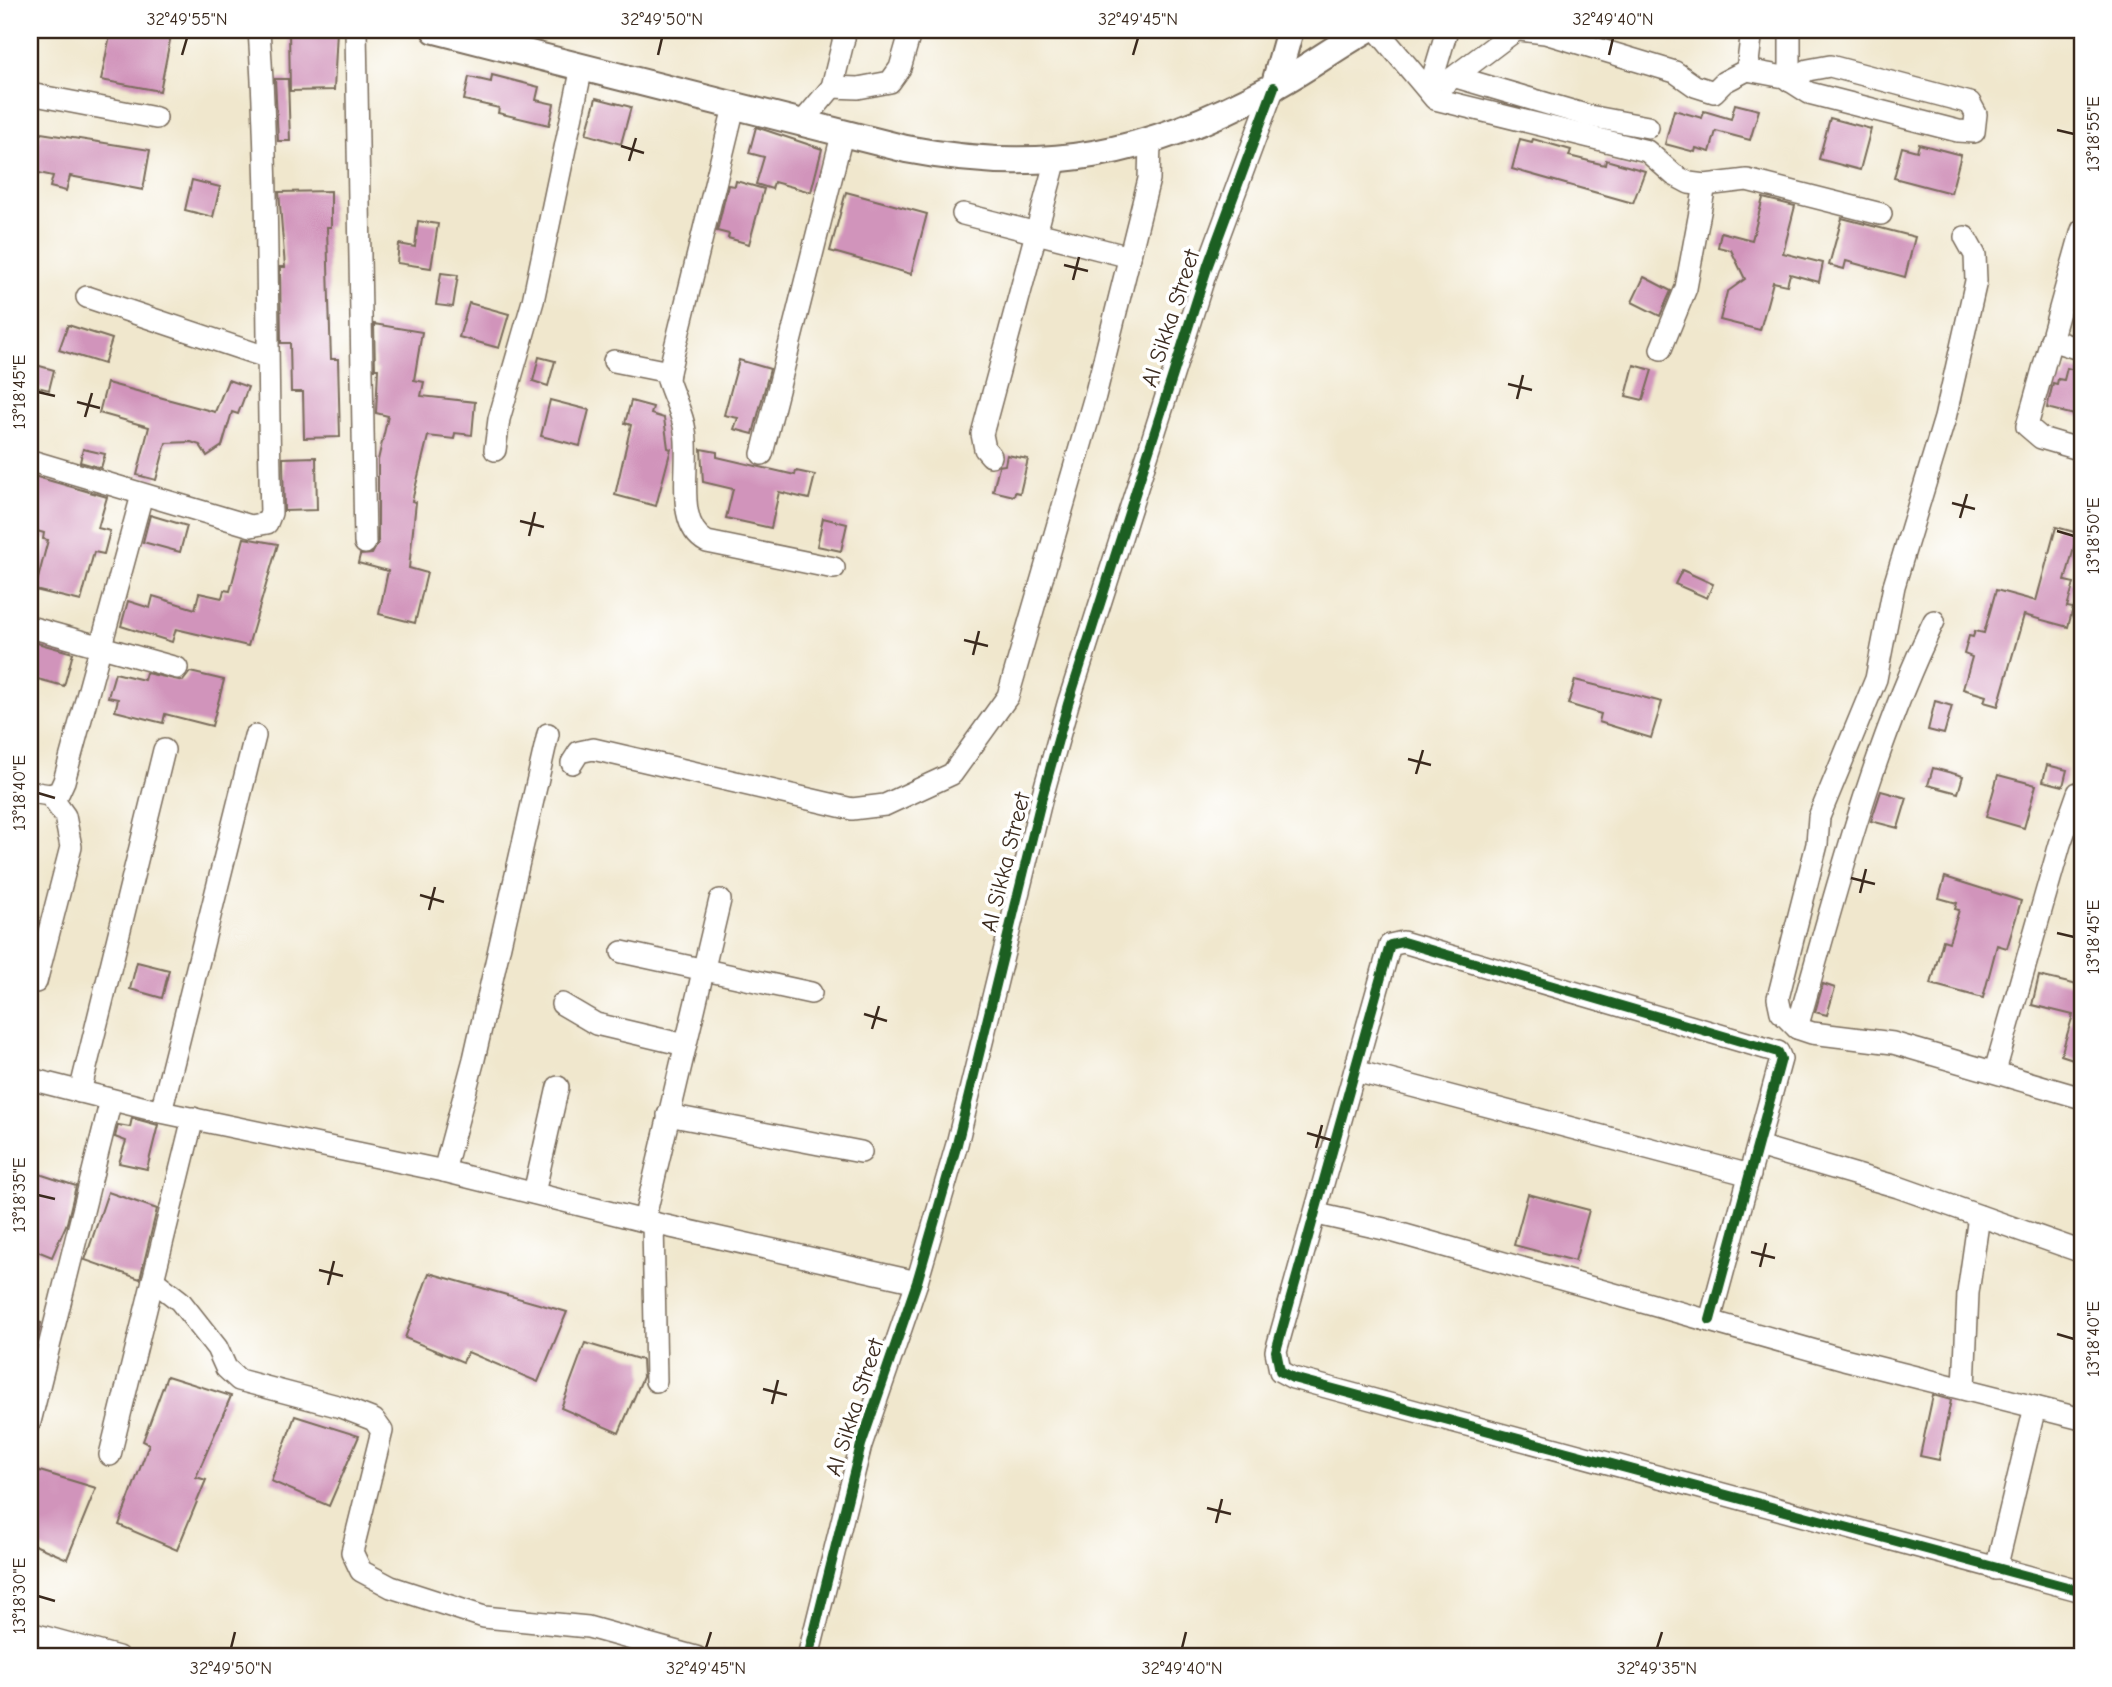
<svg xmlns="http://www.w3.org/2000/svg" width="2112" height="1687" font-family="'Comic Neue',sans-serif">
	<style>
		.building { fill: #d194bb }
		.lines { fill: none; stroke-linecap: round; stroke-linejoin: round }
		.minor-casing { stroke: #7a6c5b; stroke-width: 24 }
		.major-casing { stroke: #7a6c5b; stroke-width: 30 }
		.minor { stroke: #fff; stroke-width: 21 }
		.major { stroke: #fff; stroke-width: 26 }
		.cycleway-casing { stroke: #fff; stroke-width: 15 }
		.cycleway { stroke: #1b5e20; stroke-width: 10 }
		.ticks { fill: none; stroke: #3b2a1e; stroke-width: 2.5 }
		.labels { text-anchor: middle; stroke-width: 7; stroke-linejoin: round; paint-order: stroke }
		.street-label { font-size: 23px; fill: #3b2a1e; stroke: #fff }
		.neatline { fill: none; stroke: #3b2a1e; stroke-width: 2.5 }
		.ticks-label { font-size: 18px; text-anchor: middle; fill: #3b2a1e }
	</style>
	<rect width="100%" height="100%" fill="#fff"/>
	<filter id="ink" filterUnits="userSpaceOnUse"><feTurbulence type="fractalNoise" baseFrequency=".0143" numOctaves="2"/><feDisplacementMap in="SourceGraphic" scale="14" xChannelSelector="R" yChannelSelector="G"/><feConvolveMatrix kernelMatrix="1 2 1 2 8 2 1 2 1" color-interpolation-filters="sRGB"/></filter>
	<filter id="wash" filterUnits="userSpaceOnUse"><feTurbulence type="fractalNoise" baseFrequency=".00686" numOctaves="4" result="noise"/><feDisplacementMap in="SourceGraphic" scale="28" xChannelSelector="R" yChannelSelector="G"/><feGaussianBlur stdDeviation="1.57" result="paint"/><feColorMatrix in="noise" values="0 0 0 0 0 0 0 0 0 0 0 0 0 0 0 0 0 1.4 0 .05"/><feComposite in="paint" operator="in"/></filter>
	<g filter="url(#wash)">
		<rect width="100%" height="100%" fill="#f0e7cd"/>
		<g id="blocks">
			<g class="building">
				<polygon points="111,30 172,30 160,91 101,80"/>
				<polygon points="289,30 337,30 334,90 290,91"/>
				<polygon points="492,75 539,87 536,100 554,104 549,125 498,113 499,108 464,100 469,77 491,82"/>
				<polygon points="275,79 288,79 290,141 278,141"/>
				<polygon points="596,98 631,107 621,144 586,134"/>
				<polygon points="1735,104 1759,110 1750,140 1716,131 1710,152 1696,148 1695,152 1665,144 1674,110 1702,118 1704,111 1731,119"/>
				<polygon points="1830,118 1871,129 1860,170 1819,159"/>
				<polygon points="756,127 822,149 811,192 774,182 772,189 756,184 764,157 749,153"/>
				<polygon points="41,133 150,150 143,190 70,176 66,191 50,187 53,176 30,171 30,140 39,141"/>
				<polygon points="1520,139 1532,142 1533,139 1571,150 1569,156 1605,165 1606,160 1645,171 1633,203 1512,169"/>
				<polygon points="1919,144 1961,155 1951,193 1894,178 1902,147 1917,151"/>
				<polygon points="192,180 220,187 213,217 185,210"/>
				<polygon points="736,181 764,189 749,244 728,238 729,234 717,231 728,185 735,186"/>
				<polygon points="331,191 331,227 327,227 329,301 331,359 338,359 340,437 304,438 303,392 291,392 290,343 281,343 280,267 285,267 279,192"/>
				<polygon points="846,192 927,214 911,274 830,251"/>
				<polygon points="1763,198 1795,206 1783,253 1823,263 1819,282 1790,274 1787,285 1773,282 1760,330 1720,320 1727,292 1745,279 1731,250 1718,247 1721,232 1752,240"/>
				<polygon points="1842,218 1915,237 1905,277 1846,261 1844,269 1829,265"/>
				<polygon points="418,221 438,224 431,268 397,263 399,244 415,247"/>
				<polygon points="441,273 458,275 453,307 436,305"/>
				<polygon points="1644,277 1671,291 1660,316 1632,302"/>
				<polygon points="469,303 509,314 499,348 459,337"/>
				<polygon points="374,324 422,332 414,380 424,382 421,396 475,402 472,435 455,433 454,439 428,436 412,501 416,502 409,568 427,573 415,623 379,614 388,571 358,563 360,555 372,554 378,543 378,460 388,416 376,413 378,369 375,369"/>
				<polygon points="68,325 112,339 104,364 59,350"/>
				<polygon points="539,357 555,361 548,386 533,381"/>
				<polygon points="739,360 770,369 753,434 734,429 738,418 724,415"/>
				<polygon points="36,365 54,370 49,390 30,385"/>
				<polygon points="1634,365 1652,370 1643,400 1626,396"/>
				<polygon points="2067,368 2082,372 2082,417 2047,408 2053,383 2057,384 2058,379 2064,380"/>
				<polygon points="228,380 248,387 238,414 232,412 222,446 207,456 200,445 191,442 166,443 156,480 137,475 149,427 99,413 107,383 215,412"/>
				<polygon points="550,400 589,410 580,446 541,436"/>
				<polygon points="631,401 653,407 651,414 664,418 668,448 671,449 656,506 615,495 631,425 625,423"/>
				<polygon points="83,449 105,454 101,468 80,462"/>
				<polygon points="701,449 717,452 717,457 795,475 796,471 815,475 809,499 779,492 771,528 726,518 733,489 703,482"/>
				<polygon points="1007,455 1028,459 1020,493 1015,492 1014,496 993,491 999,466 1005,465"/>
				<polygon points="316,457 317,510 284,511 283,458"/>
				<polygon points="30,475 107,497 98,528 110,531 104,554 94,552 81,601 35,590 48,540 43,539 44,533 30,529"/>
				<polygon points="150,515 187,526 180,552 143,542"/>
				<polygon points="823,518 847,524 841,551 817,546"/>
				<polygon points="2056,527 2078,533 2065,581 2074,583 2067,607 2073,608 2068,627 2024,615 1998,706 1984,702 1986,696 1963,689 1972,657 1964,654 1969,636 1973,637 1975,631 1984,633 1996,590 2036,601"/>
				<polygon points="244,538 278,544 248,646 176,629 172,642 121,626 128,601 150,608 153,596 195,609 199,593 222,598 224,590 230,591"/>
				<polygon points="1682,570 1713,584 1707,598 1675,584"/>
				<polygon points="30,641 73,653 64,686 30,677"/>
				<polygon points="190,672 224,680 212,726 165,714 163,723 115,711 118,699 108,697 115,673 144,680 146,673 183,681"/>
				<polygon points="1575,680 1662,702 1651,738 1599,722 1601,714 1568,704"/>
				<polygon points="1935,701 1952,706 1944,734 1928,730"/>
				<polygon points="2047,765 2067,770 2063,786 2043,781"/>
				<polygon points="1933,768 1963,776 1958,793 1928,785"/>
				<polygon points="1998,775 2036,785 2024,828 1986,817"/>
				<polygon points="1881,791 1907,798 1898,828 1871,821"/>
				<polygon points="1945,877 2021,901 2007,948 1997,945 1983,998 1931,984 1943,940 1949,942 1959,910 1955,909 1957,903 1939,898"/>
				<polygon points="137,962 169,970 162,998 130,989"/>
				<polygon points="2039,976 2082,986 2082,1062 2061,1055 2073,1015 2032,1005"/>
				<polygon points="1823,984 1835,988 1827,1015 1815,1012"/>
				<polygon points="132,1118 158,1125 147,1169 119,1163 126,1141 115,1137 118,1125 130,1127"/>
				<polygon points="30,1171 76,1186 67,1223 52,1257 30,1248"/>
				<polygon points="108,1192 157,1209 140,1279 85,1260"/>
				<polygon points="1528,1194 1589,1210 1575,1261 1514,1245"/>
				<polygon points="429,1273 567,1312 538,1382 468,1352 463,1362 405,1338"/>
				<polygon points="30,1319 41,1323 30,1369"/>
				<polygon points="585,1343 642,1360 643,1377 619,1433 561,1408"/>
				<polygon points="167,1376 231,1396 196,1477 206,1480 177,1550 119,1525 149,1444 143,1441"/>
				<polygon points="1933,1395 1951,1400 1939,1460 1920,1456"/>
				<polygon points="295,1416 359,1436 329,1506 271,1481"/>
				<polygon points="33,1469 96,1488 67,1559 30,1543 30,1477"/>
			</g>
		</g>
	</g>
	<g filter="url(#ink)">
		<use href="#blocks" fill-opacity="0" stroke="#7a6c5b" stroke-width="2"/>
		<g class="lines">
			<defs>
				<g id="minor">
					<polyline points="356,30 365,543"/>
					<polyline points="1377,30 1435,99 1647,151 1674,175 1689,183 1705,185 1747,180 1881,214"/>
					<polyline points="1520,30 1545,33 1675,72 1695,86 1714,92 1724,82 1747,70 1784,77 1809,93 1958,131 1974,132 1976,114 1970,103 1830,66 1808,70 1790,81"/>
					<polyline points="1790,30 1790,81"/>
					<polyline points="1747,70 1752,30"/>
					<polyline points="1456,77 1589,116 1648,127"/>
					<polyline points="1447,82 1516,30"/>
					<polyline points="832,87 858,88 890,82 900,68 911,30"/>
					<polyline points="1429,90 1447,30"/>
					<polyline points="30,94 156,118"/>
					<path d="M 734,107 L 669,372 L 668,380 C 673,397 683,414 685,431 C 691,465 673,524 707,542 L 834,568"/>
					<polyline points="801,124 832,87 846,30"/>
					<polyline points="963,214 1130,257"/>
					<polyline points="2082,230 2027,426 2041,438 2082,450"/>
					<polyline points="1965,237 1975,255 1976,281 1945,418 1894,586 1876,679 1819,817 1817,844 1778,998 1781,1012 1797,1028 1812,1033 1893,1043 2082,1098"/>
					<polyline points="87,297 266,357"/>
					<polyline points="2051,340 2082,350"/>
					<polyline points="1661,349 1686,288 1705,185"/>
					<polyline points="614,361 669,372"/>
					<polyline points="495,450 499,419 533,301 582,67"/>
					<polyline points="762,454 842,135"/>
					<polyline points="991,456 985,449 982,434 1056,159"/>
					<path d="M 35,462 L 251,526 L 267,523 L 271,513 C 266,352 270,190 259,30"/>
					<polyline points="30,627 177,668"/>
					<polyline points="572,763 579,752 593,749 852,809 885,805 952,774 1008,696 1095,396 1149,179 1150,143"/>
					<polyline points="30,792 50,795 59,792 64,781 142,495"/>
					<polyline points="622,952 811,993"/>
					<polyline points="36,982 71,847 65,816 50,795"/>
					<polyline points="562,1004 596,1024 685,1045"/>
					<path d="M 1797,1028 C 1837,889 1871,751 1934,621"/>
					<polyline points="1355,1071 1750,1175"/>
					<polyline points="1995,1071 2060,844 2078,793 2082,793"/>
					<polyline points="30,1079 161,1112 444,1171 644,1221 917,1282"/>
					<polyline points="80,1092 164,750"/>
					<polyline points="161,1112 255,736"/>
					<polyline points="668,1115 861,1152"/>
					<polyline points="1758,1146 1898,1187 2082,1252"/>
					<polyline points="444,1171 474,1059 548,734"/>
					<polyline points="534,1193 558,1087"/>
					<polyline points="1317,1214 1384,1229 1844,1359 2082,1419"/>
					<polyline points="644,1221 720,900"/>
					<polyline points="653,1222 656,1381"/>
					<polyline points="153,1280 180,1301 217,1348 226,1368 239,1380 341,1407 374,1420 382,1431 352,1552 361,1571 391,1587 484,1617 588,1627 696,1657"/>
					<polyline points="1710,1320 1781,1059 1778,1052 1403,942 1390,945 1276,1351 1280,1371 1293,1378 2082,1591"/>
					<polyline points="1964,1388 1968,1293 1979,1216"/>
					<polyline points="30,1422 111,1100"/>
					<polyline points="110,1455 193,1118"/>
					<polyline points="1996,1569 2035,1407"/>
					<polyline points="30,1633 118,1657"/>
					<polyline points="808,1657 861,1445 917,1282 957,1144 1041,801 1068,704 1208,265 1274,87"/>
				</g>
				<g id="major">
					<path d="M 435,30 L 906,149 C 1046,176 1147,155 1271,88 C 1304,71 1334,48 1366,30"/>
					<polyline points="1274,87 1290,30"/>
				</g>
			</defs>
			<use href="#minor" class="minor-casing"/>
			<use href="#major" class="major-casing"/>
			<use href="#minor" class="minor"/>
			<use href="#major" class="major"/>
			<defs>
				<g id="cycleway">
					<polyline points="1710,1320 1781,1059 1778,1052 1403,942 1390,945 1276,1351 1280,1371 1293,1378 2082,1591"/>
					<polyline points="808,1657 861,1445 917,1282 957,1144 1041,801 1068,704 1208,265 1274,87"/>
				</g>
			</defs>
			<use href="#cycleway" class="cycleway-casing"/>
			<use href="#cycleway" class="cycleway"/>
		</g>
	</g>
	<path class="ticks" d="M 182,55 L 187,38M 658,55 L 662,38M 1133,55 L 1138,38M 1609,55 L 1613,38M 2057,130 L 2074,134M 621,146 L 644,153M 629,161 L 636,138M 1064,265 L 1088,271M 1073,280 L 1079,257M 1508,384 L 1532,390M 38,392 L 55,396M 1517,399 L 1523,375M 77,402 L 100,408M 85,417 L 92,393M 1952,503 L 1975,509M 1960,518 L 1967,494M 520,521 L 544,527M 2057,531 L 2074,536M 529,536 L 535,512M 964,640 L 988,646M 973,655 L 979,631M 1408,759 L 1431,765M 1416,774 L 1423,750M 38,793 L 55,798M 1851,878 L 1875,884M 1860,893 L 1866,869M 420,895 L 444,902M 429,910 L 435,887M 2057,933 L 2074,937M 864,1014 L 887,1021M 872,1029 L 879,1006M 1307,1133 L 1331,1140M 1316,1148 L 1322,1125M 38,1195 L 55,1199M 1751,1252 L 1775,1258M 1760,1267 L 1766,1243M 319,1270 L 343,1276M 328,1285 L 334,1261M 2057,1334 L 2074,1339M 763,1389 L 787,1395M 772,1404 L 778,1380M 1207,1508 L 1231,1514M 1216,1523 L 1222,1499M 38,1596 L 55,1601M 231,1648 L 235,1632M 706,1648 L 711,1632M 1182,1648 L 1186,1632M 1657,1648 L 1662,1632"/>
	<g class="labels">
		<g class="street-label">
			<text transform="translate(1170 318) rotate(-72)" y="8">Al Sikka Street</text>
			<text transform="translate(1005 862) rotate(-76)" y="8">Al Sikka Street</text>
			<text transform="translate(854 1407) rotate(-72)" y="8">Al Sikka Street</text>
		</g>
	</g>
	<rect width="2112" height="1687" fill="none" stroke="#fff" stroke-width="77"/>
	<rect x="38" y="38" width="2036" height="1610" class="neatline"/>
	<g class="ticks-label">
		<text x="187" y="25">32°49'55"N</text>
		<text x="662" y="25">32°49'50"N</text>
		<text x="1138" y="25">32°49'45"N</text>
		<text x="1613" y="25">32°49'40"N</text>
		<text transform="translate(2093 134) rotate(-90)" y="6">13°18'55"E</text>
		<text transform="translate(19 392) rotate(-90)" y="6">13°18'45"E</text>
		<text transform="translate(2093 536) rotate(-90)" y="6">13°18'50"E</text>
		<text transform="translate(19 793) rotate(-90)" y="6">13°18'40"E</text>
		<text transform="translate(2093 937) rotate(-90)" y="6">13°18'45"E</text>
		<text transform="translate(19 1195) rotate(-90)" y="6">13°18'35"E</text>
		<text transform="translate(2093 1339) rotate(-90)" y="6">13°18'40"E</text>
		<text transform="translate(19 1596) rotate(-90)" y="6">13°18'30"E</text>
		<text x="231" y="1674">32°49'50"N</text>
		<text x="706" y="1674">32°49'45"N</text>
		<text x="1182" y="1674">32°49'40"N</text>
		<text x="1657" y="1674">32°49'35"N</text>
	</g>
</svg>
